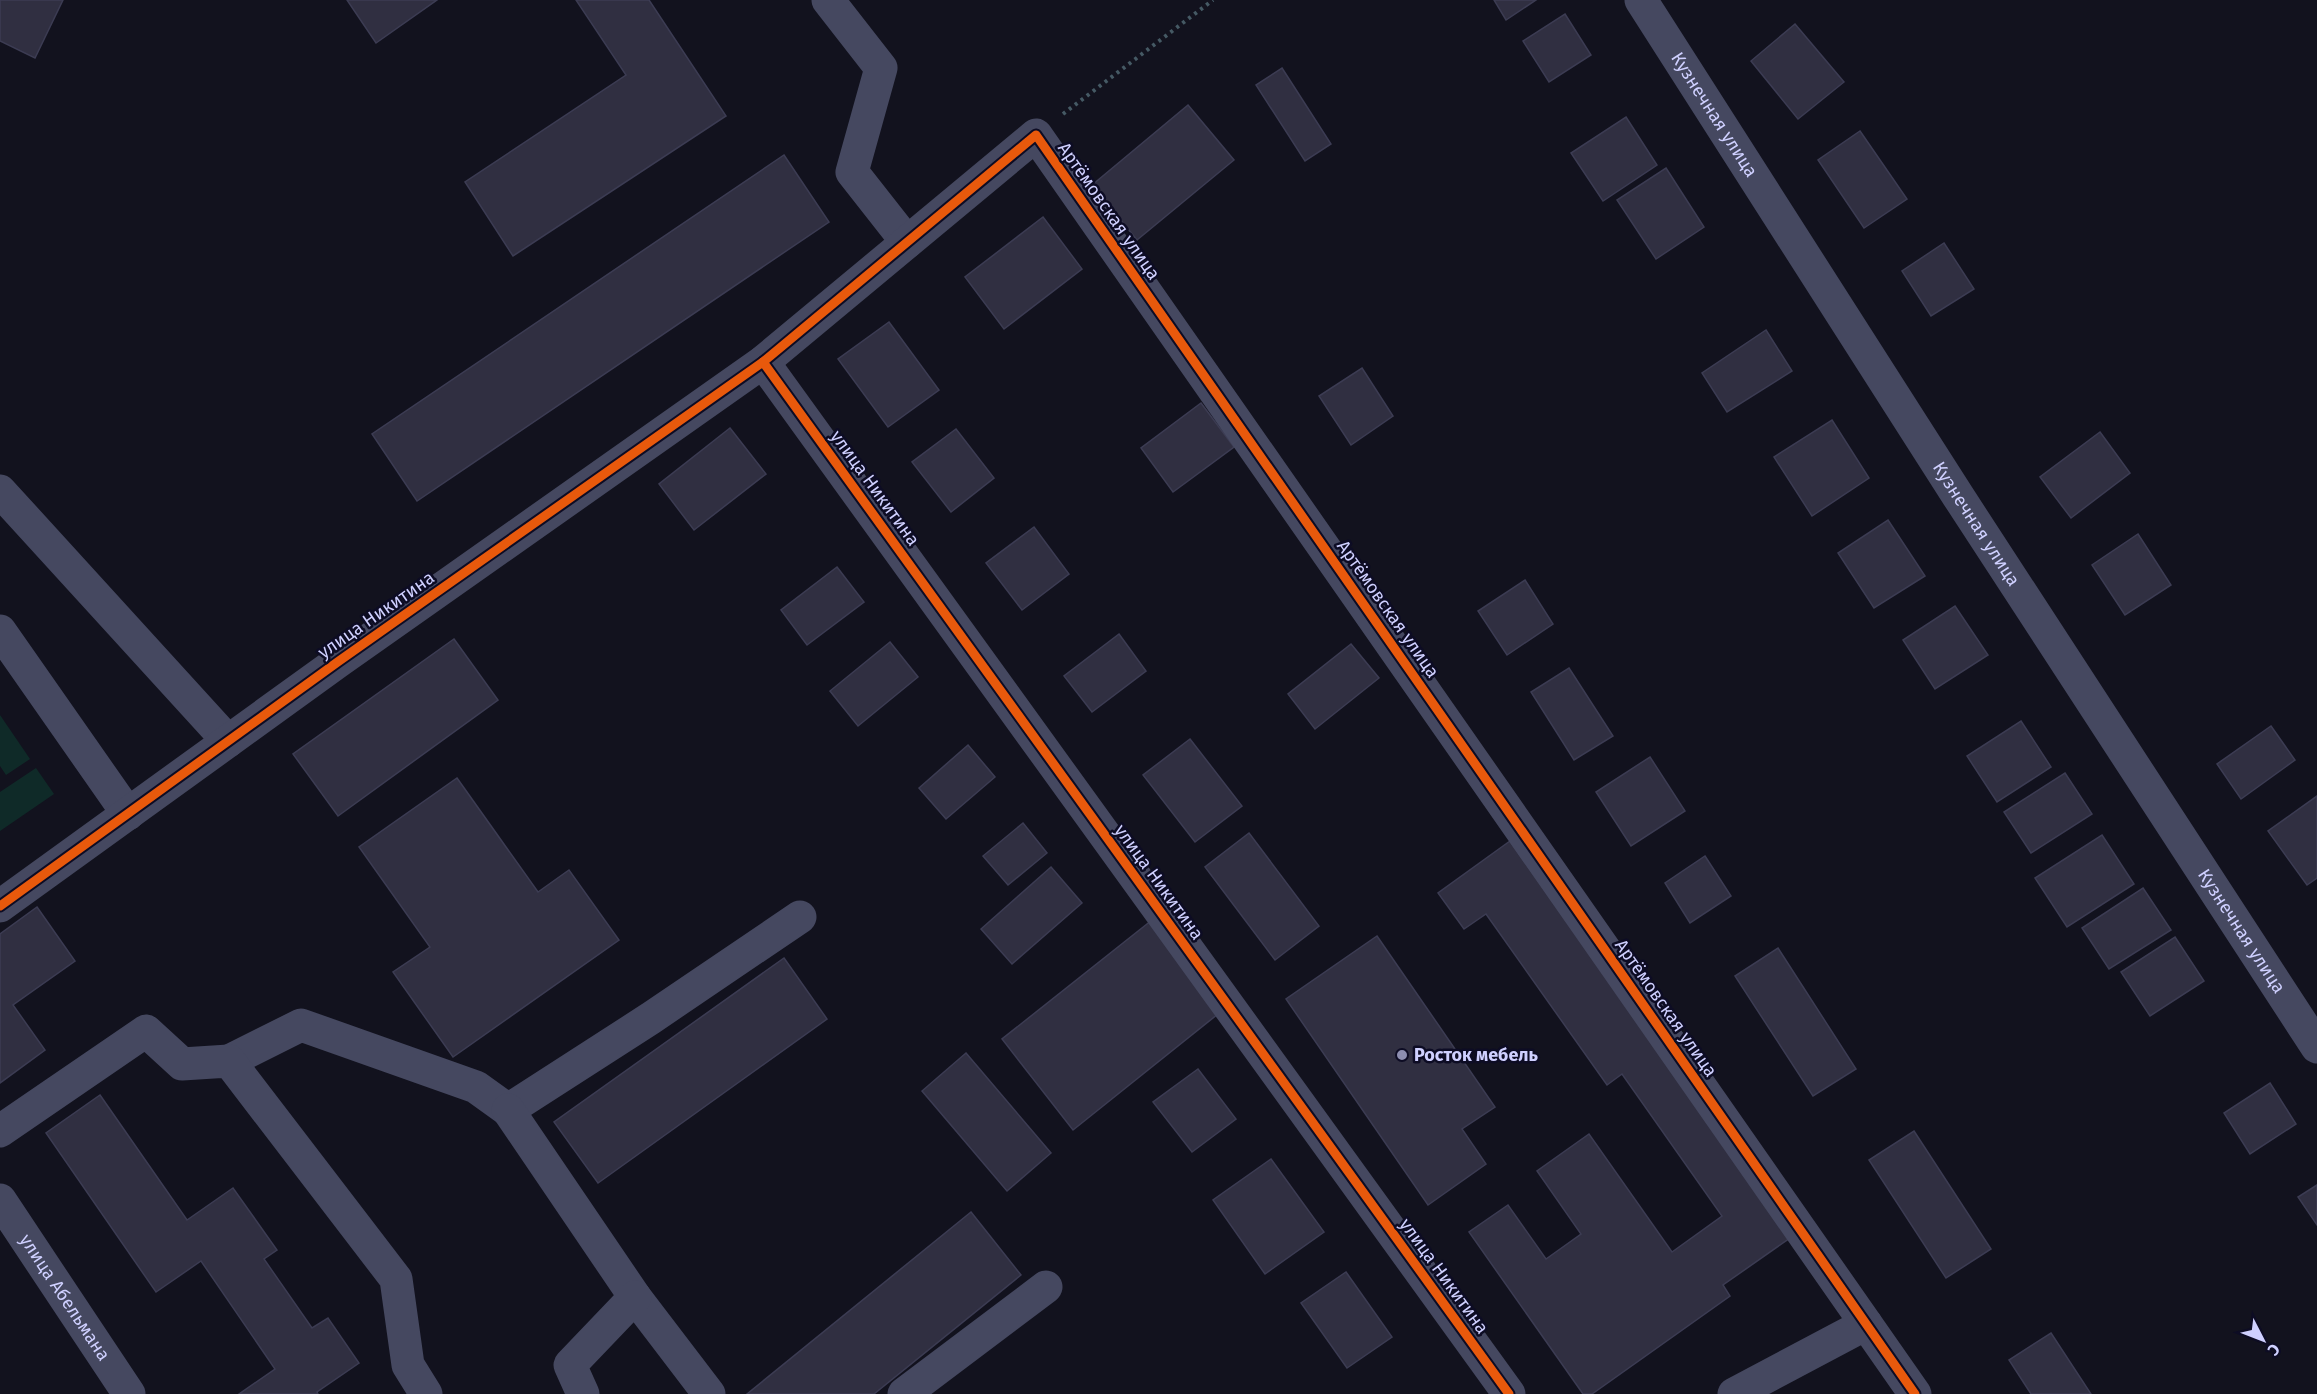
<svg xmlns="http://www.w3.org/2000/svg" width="2317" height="1394" font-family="'Fira Sans',sans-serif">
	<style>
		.green { fill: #0f2a28 }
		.building { fill: #302f41; stroke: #3c3c53; stroke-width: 1.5 }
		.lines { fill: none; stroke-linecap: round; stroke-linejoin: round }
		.path { stroke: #455964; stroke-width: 4; stroke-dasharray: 3 4.5; stroke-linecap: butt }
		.minor { stroke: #454860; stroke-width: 33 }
		.cycleway-casing { stroke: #0d0c24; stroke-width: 13 }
		.cycleway { stroke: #e8590c; stroke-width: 9 }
		.poi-dot { fill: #8d8eb0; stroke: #0d0c24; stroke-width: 2 }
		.labels { text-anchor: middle; stroke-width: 5; stroke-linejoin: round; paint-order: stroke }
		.street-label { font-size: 18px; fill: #cfd0ff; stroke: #0d0c24 }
		.poi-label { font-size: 18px; font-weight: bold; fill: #cfd0ff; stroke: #0d0c24; text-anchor: start }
	</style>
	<rect width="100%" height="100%" fill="#12121e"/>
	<g class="green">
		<polygon points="0,715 30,759 6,775 0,766"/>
		<polygon points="36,768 54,794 0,831 0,792"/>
	</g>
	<g class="building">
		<polygon points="0,0 63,0 35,58 0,41"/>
		<polygon points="347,0 437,0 376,43"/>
		<polygon points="576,0 649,0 726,116 513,256 465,182 626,75"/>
		<polygon points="1494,0 1536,0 1506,20"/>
		<polygon points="1565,14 1591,55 1549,82 1523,41"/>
		<polygon points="1795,24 1844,82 1798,119 1751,61"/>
		<polygon points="1282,68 1331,144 1305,161 1256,85"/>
		<polygon points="1188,105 1234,160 1137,240 1092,185"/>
		<polygon points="1626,117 1657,165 1603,201 1571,153"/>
		<polygon points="1860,131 1907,199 1864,228 1818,160"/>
		<polygon points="784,155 829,222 417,501 372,434"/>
		<polygon points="1666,168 1704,227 1656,259 1617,200"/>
		<polygon points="1043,217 1082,269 1004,329 965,277"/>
		<polygon points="1944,243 1974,289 1931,316 1902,271"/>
		<polygon points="889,322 939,390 888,427 838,359"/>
		<polygon points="1766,330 1792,371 1727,412 1702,373"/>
		<polygon points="1362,368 1393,416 1351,445 1319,396"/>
		<polygon points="1201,403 1234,447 1173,492 1141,448"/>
		<polygon points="1832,420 1869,478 1812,516 1774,457"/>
		<polygon points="730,428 766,474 694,530 659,484"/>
		<polygon points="956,429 994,478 951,512 912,462"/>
		<polygon points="2100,432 2130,473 2071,518 2040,477"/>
		<polygon points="1888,520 1925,576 1874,608 1838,553"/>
		<polygon points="1034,527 1069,574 1022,610 986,563"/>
		<polygon points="2138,534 2171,585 2125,615 2092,565"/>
		<polygon points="837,567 864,602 807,645 781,610"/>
		<polygon points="1525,580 1553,624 1507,655 1478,611"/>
		<polygon points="1955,606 1988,655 1935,689 1903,640"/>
		<polygon points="1119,634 1146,671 1092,712 1064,676"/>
		<polygon points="454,639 498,700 338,816 293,754"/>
		<polygon points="890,642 918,677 858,726 830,691"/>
		<polygon points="1351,644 1379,678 1315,729 1288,694"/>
		<polygon points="1569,668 1613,736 1574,760 1531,692"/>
		<polygon points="2021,721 2051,767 1997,802 1967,756"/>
		<polygon points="2271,726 2295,760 2241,799 2217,764"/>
		<polygon points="1190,739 1242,806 1195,842 1143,775"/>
		<polygon points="968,745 995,777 946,819 919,788"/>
		<polygon points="1650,757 1685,811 1631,846 1596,792"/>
		<polygon points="2065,773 2092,814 2031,853 2004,812"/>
		<polygon points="457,778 538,892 569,870 619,940 453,1057 393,972 430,947 359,847"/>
		<polygon points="2317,796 2317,878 2307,885 2268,831"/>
		<polygon points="1023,823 1047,853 1008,885 983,856"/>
		<polygon points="1249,833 1319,926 1275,960 1205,867"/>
		<polygon points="2102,835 2134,884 2067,927 2035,878"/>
		<polygon points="1510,841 1790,1238 1723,1285 1730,1296 1592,1394 1583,1394 1469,1232 1508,1205 1546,1259 1581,1234 1537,1171 1589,1134 1672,1252 1722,1216 1622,1074 1607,1085 1486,914 1464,929 1438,893"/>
		<polygon points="1705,856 1731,896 1690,923 1665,883"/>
		<polygon points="1051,867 1082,903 1012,964 981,929"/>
		<polygon points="2143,888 2171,930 2109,969 2082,928"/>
		<polygon points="37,907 75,961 13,1005 45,1050 0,1083 0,934"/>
		<polygon points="1152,920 1223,1010 1073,1130 1002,1039"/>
		<polygon points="1377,936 1495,1107 1462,1129 1486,1164 1428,1205 1286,999"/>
		<polygon points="2175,937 2204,981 2150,1016 2121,972"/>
		<polygon points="1778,948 1856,1069 1813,1096 1735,976"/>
		<polygon points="784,958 827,1019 598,1183 554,1122"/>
		<polygon points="966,1053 1051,1153 1007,1191 922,1091"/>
		<polygon points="1198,1069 1236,1119 1192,1152 1153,1102"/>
		<polygon points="2270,1083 2296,1124 2250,1154 2224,1113"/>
		<polygon points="100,1095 187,1220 233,1188 277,1250 264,1259 312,1328 328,1318 359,1363 317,1392 318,1394 239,1394 275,1369 201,1261 156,1292 46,1133"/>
		<polygon points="1914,1131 1991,1249 1946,1278 1869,1160"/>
		<polygon points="1271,1159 1324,1232 1265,1274 1213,1200"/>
		<polygon points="2317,1185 2317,1225 2298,1197"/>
		<polygon points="971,1212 1021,1275 874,1394 747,1394"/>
		<polygon points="1346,1272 1392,1337 1347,1368 1301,1303"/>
		<polygon points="2051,1333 2091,1394 2031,1394 2009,1360"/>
	</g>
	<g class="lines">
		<polyline class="path" points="1063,114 1213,0"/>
		<g class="minor">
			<polyline points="828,0 881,68 852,172 907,242"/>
			<path id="s1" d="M 1641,0 L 1958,496 L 2317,1047"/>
			<polyline points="763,362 1509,1394"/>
			<polyline points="0,491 228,741"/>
			<polyline points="0,631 128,814"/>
			<polyline points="0,906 339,661 763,362 1036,135 1915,1394"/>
			<polyline points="229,1061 301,1025 476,1087 508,1110 651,1018 800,917"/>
			<polyline points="508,1110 635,1297 709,1394"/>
			<polyline points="0,1131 146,1031 182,1064 229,1061 396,1279 408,1365 426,1394"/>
			<path id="s2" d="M 0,1200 L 129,1394"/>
			<polyline points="583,1394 570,1365 635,1297"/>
			<polyline points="904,1394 1046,1287"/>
			<polyline points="1734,1394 1866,1324"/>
		</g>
		<defs>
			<g id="cycleway">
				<polyline points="763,362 1509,1394"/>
				<polyline points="0,906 339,661 763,362 1036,135 1915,1394"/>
			</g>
		</defs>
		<use href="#cycleway" class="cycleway-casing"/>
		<use href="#cycleway" class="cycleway"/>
	</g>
	<circle class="poi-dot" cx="1402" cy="1055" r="6"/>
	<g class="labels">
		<g class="street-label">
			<text dy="6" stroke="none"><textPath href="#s1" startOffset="136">Кузнечная улица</textPath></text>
			<text transform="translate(1109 211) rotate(55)" y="6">Артёмовская улица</text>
			<text transform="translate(875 488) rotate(54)" y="6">улица Никитина</text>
			<text dy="6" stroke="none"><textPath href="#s1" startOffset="622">Кузнечная улица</textPath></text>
			<text transform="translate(1388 609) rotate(55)" y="6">Артёмовская улица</text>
			<text transform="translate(376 615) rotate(-35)" y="6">улица Никитина</text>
			<text transform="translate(1159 882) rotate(54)" y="6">улица Никитина</text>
			<text dy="6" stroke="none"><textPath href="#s1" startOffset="1108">Кузнечная улица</textPath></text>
			<text transform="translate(1666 1008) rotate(55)" y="6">Артёмовская улица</text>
			<text transform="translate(1444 1276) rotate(54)" y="6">улица Никитина</text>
			<text dy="6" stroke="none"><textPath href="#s2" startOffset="117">улица Абельмана</textPath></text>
		</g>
		<g class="poi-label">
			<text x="1414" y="1061">Росток мебель</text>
		</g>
	</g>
	<g transform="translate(2263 1340) rotate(132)" stroke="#0d0c24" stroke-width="4.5" paint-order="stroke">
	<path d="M0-4.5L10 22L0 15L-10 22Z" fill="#cfd0ff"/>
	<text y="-9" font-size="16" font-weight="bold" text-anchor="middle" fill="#cfd0ff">С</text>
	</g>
</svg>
